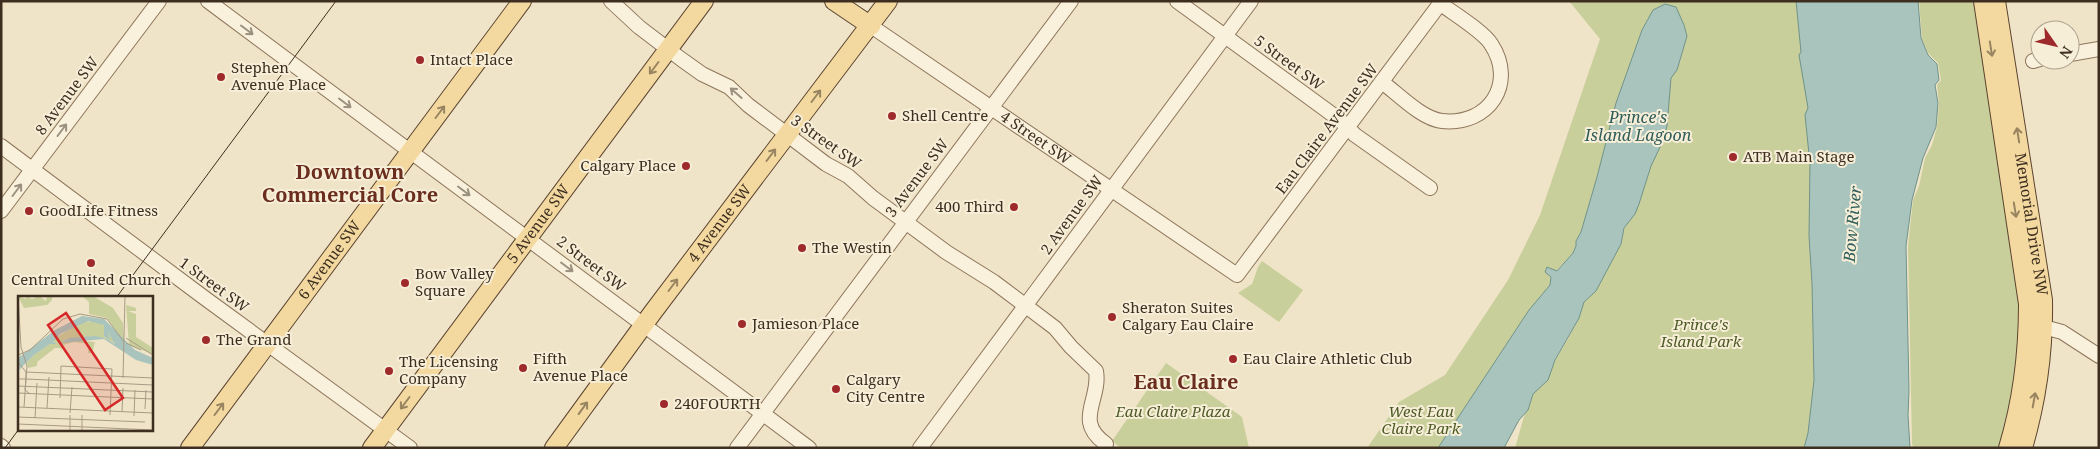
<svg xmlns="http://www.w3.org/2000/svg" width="2100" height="449" font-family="'Noto Serif',serif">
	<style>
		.green { fill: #c9cf9b }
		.water { fill: #a9c4bc; stroke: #6f938a }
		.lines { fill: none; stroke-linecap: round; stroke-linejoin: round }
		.minor-casing { stroke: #8d765c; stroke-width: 16 }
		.major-casing { stroke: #5b4430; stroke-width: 20 }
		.minor { stroke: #faf1dc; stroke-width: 14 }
		.major { stroke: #f3d9a0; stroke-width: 18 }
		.tram { stroke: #3d2e20; stroke-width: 1 }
		.oneway { stroke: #9c907e }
		.oneway2 { stroke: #988460 }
		.poi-dot { fill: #9e2a2b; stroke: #f7eed8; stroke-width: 2 }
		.labels { text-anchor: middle; stroke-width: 4; stroke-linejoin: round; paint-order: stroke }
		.poi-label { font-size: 15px; fill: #3d2e20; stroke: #f7eed8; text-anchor: start }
		.street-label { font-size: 15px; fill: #3d2e20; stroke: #f7eed8 }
		.park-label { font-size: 15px; font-style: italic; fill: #4d5a26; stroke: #f7eed8 }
		.water-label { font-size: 16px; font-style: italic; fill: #2f5d5a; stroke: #f7eed8 }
		.district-label { font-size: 20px; font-weight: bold; fill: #6b2e1e; stroke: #f7eed8 }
		.inset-road { fill: none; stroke: #a89b85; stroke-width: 1 }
		.view { fill: #d62828; fill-opacity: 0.15; stroke: #d62828; stroke-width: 2.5 }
		.inset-edge { fill: none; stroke: #3d2e20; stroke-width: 2.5 }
	</style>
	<rect width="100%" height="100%" fill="#f0e4c8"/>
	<g class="green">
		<path d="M 1569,1 L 1798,1 L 1811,108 L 1817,372 L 1809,448 L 1515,448 L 1531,392 L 1545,378 L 1569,337 L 1584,302 L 1593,293 L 1622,242 C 1621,231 1626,225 1633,217 L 1662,134 L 1679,14 L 1675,9 L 1665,6 L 1648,18 L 1642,31 L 1616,103 L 1597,177 L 1581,232 L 1576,241 L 1576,246 L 1573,253 L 1556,271 L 1547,267 L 1551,281 L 1550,285 L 1529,310 L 1438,448 L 1367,448 L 1399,402 L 1445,375 L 1508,280 L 1540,215 L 1600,39 Z"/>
		<polygon points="1919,1 1974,1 2023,293 2014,389 2002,448 1913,448 1912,443 1908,246 1913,200 1919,186 1925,158 1932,145 1937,127 1939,103 1937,85 1941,80 1938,63 1928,53 1922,39"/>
		<polygon points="1262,261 1303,290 1279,322 1238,293 1252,284 1258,267"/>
		<polygon points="1166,363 1242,417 1249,448 1121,448 1112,441"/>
	</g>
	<g class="water">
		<polygon points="1796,1 1918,1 1921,38 1928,55 1937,64 1939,80 1935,85 1938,103 1936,127 1923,158 1912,200 1906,246 1909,391 1908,415 1910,448 1804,448 1808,433 1814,380 1812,283 1809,236 1810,164 1805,115 1808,108 1799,55 1801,52"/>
		<polygon points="1665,4 1676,7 1684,25 1687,36 1677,70 1671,78 1667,126 1663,141 1651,166 1639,204 1635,214 1624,228 1621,244 1596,291 1584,302 1579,318 1555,360 1548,380 1533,394 1528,410 1519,420 1504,448 1438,448 1529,310 1550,285 1551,277 1545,272 1547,267 1557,271 1573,253 1576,246 1576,241 1581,232 1597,177 1616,103 1642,30 1653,10"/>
	</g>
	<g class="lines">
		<defs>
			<g id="minor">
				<polyline points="208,1 809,448"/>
				<path d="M 611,1 L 639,27 L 681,59 L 702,74 L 729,87 L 748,105 L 826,164 L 848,176 L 873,198 L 946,252 L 994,282 L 1055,328 L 1071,347 L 1096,371 C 1101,400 1073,421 1106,444"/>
				<polyline points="1177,1 1340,120 1355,135 1430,188"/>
				<path id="s1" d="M 871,26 L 1237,275 L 1442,1"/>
				<polyline points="2070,54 2099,49"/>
				<polyline points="2033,61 2040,59"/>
				<path d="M 1382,82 C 1398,94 1422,119 1442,121 C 1489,126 1517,83 1491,44 C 1484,32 1453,13 1441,4"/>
				<polyline points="1,146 206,299 410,448"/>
				<polyline points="1,211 159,1"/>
				<polyline points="2033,324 2062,332 2099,356"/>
				<polyline points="1,446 3,448"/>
				<polyline points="737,448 1071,1"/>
				<polyline points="920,448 1251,1"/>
			</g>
			<g id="major">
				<polyline points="834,1 871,26"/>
				<path d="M 1983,1 L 2028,304 C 2028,352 2022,402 2008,448"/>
				<path id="s2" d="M 1996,1 L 2043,300 C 2044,350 2037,400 2023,448"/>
				<path id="s3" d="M 190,448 L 522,1"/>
				<path id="s4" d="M 372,448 L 704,1"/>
				<path id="s5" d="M 554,448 L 653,312 L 888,1"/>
			</g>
		</defs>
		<use href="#minor" class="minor-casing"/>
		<use href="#major" class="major-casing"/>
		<use href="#minor" class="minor"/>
		<use href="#major" class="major"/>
		<g class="tram">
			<polyline points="116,298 336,1"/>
			<polyline points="5,448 19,429"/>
		</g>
	</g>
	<defs><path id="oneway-shaft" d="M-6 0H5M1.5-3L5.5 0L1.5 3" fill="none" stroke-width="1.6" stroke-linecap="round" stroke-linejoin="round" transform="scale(1.25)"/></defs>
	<g class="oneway">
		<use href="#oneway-shaft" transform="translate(247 30) rotate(37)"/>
		<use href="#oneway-shaft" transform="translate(736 93) rotate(-139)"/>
		<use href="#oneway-shaft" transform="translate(345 103) rotate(37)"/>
		<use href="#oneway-shaft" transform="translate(62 130) rotate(-53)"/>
		<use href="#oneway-shaft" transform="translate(17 190) rotate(-53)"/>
		<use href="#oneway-shaft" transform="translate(464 191) rotate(37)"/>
		<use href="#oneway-shaft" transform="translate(567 267) rotate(37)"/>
	</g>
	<g class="oneway2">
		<use href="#oneway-shaft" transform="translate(1991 49) rotate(81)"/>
		<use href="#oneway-shaft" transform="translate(654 68) rotate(127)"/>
		<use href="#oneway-shaft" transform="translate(816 96) rotate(-53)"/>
		<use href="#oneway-shaft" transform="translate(440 112) rotate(-53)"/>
		<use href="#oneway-shaft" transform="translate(2018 135) rotate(-99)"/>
		<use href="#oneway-shaft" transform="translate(771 155) rotate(-53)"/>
		<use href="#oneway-shaft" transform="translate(2015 210) rotate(81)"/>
		<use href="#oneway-shaft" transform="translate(673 285) rotate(-53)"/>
		<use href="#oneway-shaft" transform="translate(2034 400) rotate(-80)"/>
		<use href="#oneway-shaft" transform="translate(405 403) rotate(127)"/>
		<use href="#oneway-shaft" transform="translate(583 408) rotate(-54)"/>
		<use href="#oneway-shaft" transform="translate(219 409) rotate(-53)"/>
	</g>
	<g class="poi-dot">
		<circle cx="420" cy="60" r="5"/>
		<circle cx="221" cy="77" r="5"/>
		<circle cx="892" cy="116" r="5"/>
		<circle cx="1733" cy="157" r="5"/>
		<circle cx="686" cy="166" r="5"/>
		<circle cx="1014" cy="207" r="5"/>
		<circle cx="29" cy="211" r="5"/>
		<circle cx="802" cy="248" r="5"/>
		<circle cx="91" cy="263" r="5"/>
		<circle cx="405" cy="283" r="5"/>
		<circle cx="1112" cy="317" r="5"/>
		<circle cx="742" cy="324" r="5"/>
		<circle cx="206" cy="340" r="5"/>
		<circle cx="1233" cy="359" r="5"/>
		<circle cx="523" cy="368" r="5"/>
		<circle cx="389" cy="371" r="5"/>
		<circle cx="836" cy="389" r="5"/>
		<circle cx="664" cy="404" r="5"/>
	</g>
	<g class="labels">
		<g class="poi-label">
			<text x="430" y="65">Intact Place</text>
			<text x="231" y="73">Stephen<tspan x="231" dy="17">Avenue Place</tspan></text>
			<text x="902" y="121">Shell Centre</text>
			<text x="1743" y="162">ATB Main Stage</text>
			<text x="676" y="171" text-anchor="end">Calgary Place</text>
			<text x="1004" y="212" text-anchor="end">400 Third</text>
			<text x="39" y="216">GoodLife Fitness</text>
			<text x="812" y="253">The Westin</text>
			<text x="415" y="279">Bow Valley<tspan x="415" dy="17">Square</tspan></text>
			<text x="91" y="285" text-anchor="middle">Central United Church</text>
			<text x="1122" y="313">Sheraton Suites<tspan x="1122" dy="17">Calgary Eau Claire</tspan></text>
			<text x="752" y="329">Jamieson Place</text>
			<text x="216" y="345">The Grand</text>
			<text x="533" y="364">Fifth<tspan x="533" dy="17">Avenue Place</tspan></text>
			<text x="1243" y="364">Eau Claire Athletic Club</text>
			<text x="399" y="367">The Licensing<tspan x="399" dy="17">Company</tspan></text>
			<text x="846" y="385">Calgary<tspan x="846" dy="17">City Centre</tspan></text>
			<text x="674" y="409">240FOURTH</text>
		</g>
		<g class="street-label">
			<text transform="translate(1289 63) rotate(36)" y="5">5 Street SW</text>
			<text transform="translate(67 96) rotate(-53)" y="5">8 Avenue SW</text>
			<text transform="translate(1327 129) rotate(-53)" y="5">Eau Claire Avenue SW</text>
			<text dy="5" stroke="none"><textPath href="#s1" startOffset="199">4 Street SW</textPath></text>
			<text transform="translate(826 142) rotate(35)" y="5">3 Street SW</text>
			<text transform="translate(917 178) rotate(-53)" y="5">3 Avenue SW</text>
			<text transform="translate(1072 215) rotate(-54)" y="5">2 Avenue SW</text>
			<text dy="5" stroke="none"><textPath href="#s4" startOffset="279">5 Avenue SW</textPath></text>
			<text dy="5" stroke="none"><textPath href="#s5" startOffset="279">4 Avenue SW</textPath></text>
			<text dy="5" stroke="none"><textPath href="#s2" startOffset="226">Memorial Drive NW</textPath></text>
			<text dy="5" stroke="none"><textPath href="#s3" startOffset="234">6 Avenue SW</textPath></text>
			<text transform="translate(591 264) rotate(37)" y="5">2 Street SW</text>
			<text transform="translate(214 285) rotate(36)" y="5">1 Street SW</text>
		</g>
		<g class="park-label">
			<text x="1701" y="330">Prince's<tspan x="1701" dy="17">Island Park</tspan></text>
			<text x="1173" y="417">Eau Claire Plaza</text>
			<text x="1421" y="417">West Eau<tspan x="1421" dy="17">Claire Park</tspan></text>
		</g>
		<g class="water-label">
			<text x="1638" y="123">Prince's<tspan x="1638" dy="18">Island Lagoon</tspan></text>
			<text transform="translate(1852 224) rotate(-85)" y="6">Bow River</text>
		</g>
		<g class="district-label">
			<text x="350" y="179">Downtown<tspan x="350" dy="23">Commercial Core</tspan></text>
			<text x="1186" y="389">Eau Claire</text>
		</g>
	</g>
	<g transform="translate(18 296)">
		<rect width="135" height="135" fill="#f0e4c8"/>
		<path d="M 0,0 L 8,3 L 8,0 L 14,3 L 21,0 L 28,5 L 29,0 L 34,0 L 34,4 L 29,9 L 6,12 ZM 64,0 L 75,0 L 95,12 L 105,27 L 106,46 L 89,22 L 71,18 L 71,6 ZM 108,9 L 118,12 L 118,15 L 110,15 L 118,18 L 118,41 L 135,52 L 135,58 L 111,49 ZM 65,25 L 84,27 L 98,48 L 87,42 L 51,42 L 42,47 L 54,44 L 77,46 L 74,57 L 70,57 L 71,48 L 56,46 L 45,49 L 42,57 L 43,52 L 37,52 L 19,66 L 19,70 L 10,72 L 9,66 L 16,59 L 32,48 L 40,48 L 35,47 L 37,42 Z" fill="#c9cf9b"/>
		<path d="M 64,20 L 86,23 L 117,54 L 135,62 L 135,69 L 118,64 L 86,43 L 42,47 L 51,42 L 78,40 L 89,43 L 97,48 L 90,36 L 92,44 L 86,40 L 86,29 L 70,25 L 42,38 L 35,46 L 40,48 L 32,48 L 16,59 L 0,75 L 0,62 L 37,34 Z" fill="#a9c4bc"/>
		<path class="inset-road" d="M 0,0 L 3,51 L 9,70 L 7,94 L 11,97M 108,42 L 135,59M 108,47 L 123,54M 0,59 L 12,54 L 45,23 L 62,18 L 89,23 L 106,46M 0,66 L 8,76 L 8,83 L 135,89M 8,76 L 135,82M 105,82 L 107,0M 0,83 L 8,83 L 6,111M 0,90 L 135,96M 0,97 L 135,103M 42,102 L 43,70 L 94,73 L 92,119M 0,111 L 135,117M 29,112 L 31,81M 127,113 L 128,94M 104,116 L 105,92M 52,117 L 54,91M 116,120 L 117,94M 0,121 L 127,126M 17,122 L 19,87M 0,128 L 135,134M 52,135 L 52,119M 64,135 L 64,119"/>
		<path class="view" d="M 48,17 L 105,102 L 87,114 L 30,29 Z"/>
		<rect width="135" height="135" class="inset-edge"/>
	</g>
	<rect width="2100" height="449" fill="none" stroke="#3d2e20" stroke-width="5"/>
	<g transform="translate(2055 45) rotate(124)"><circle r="24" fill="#f7eed8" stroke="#ada18e"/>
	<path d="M0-4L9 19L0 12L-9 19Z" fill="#9e2a2b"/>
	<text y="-8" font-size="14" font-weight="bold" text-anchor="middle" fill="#3d2e20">N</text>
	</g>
</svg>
